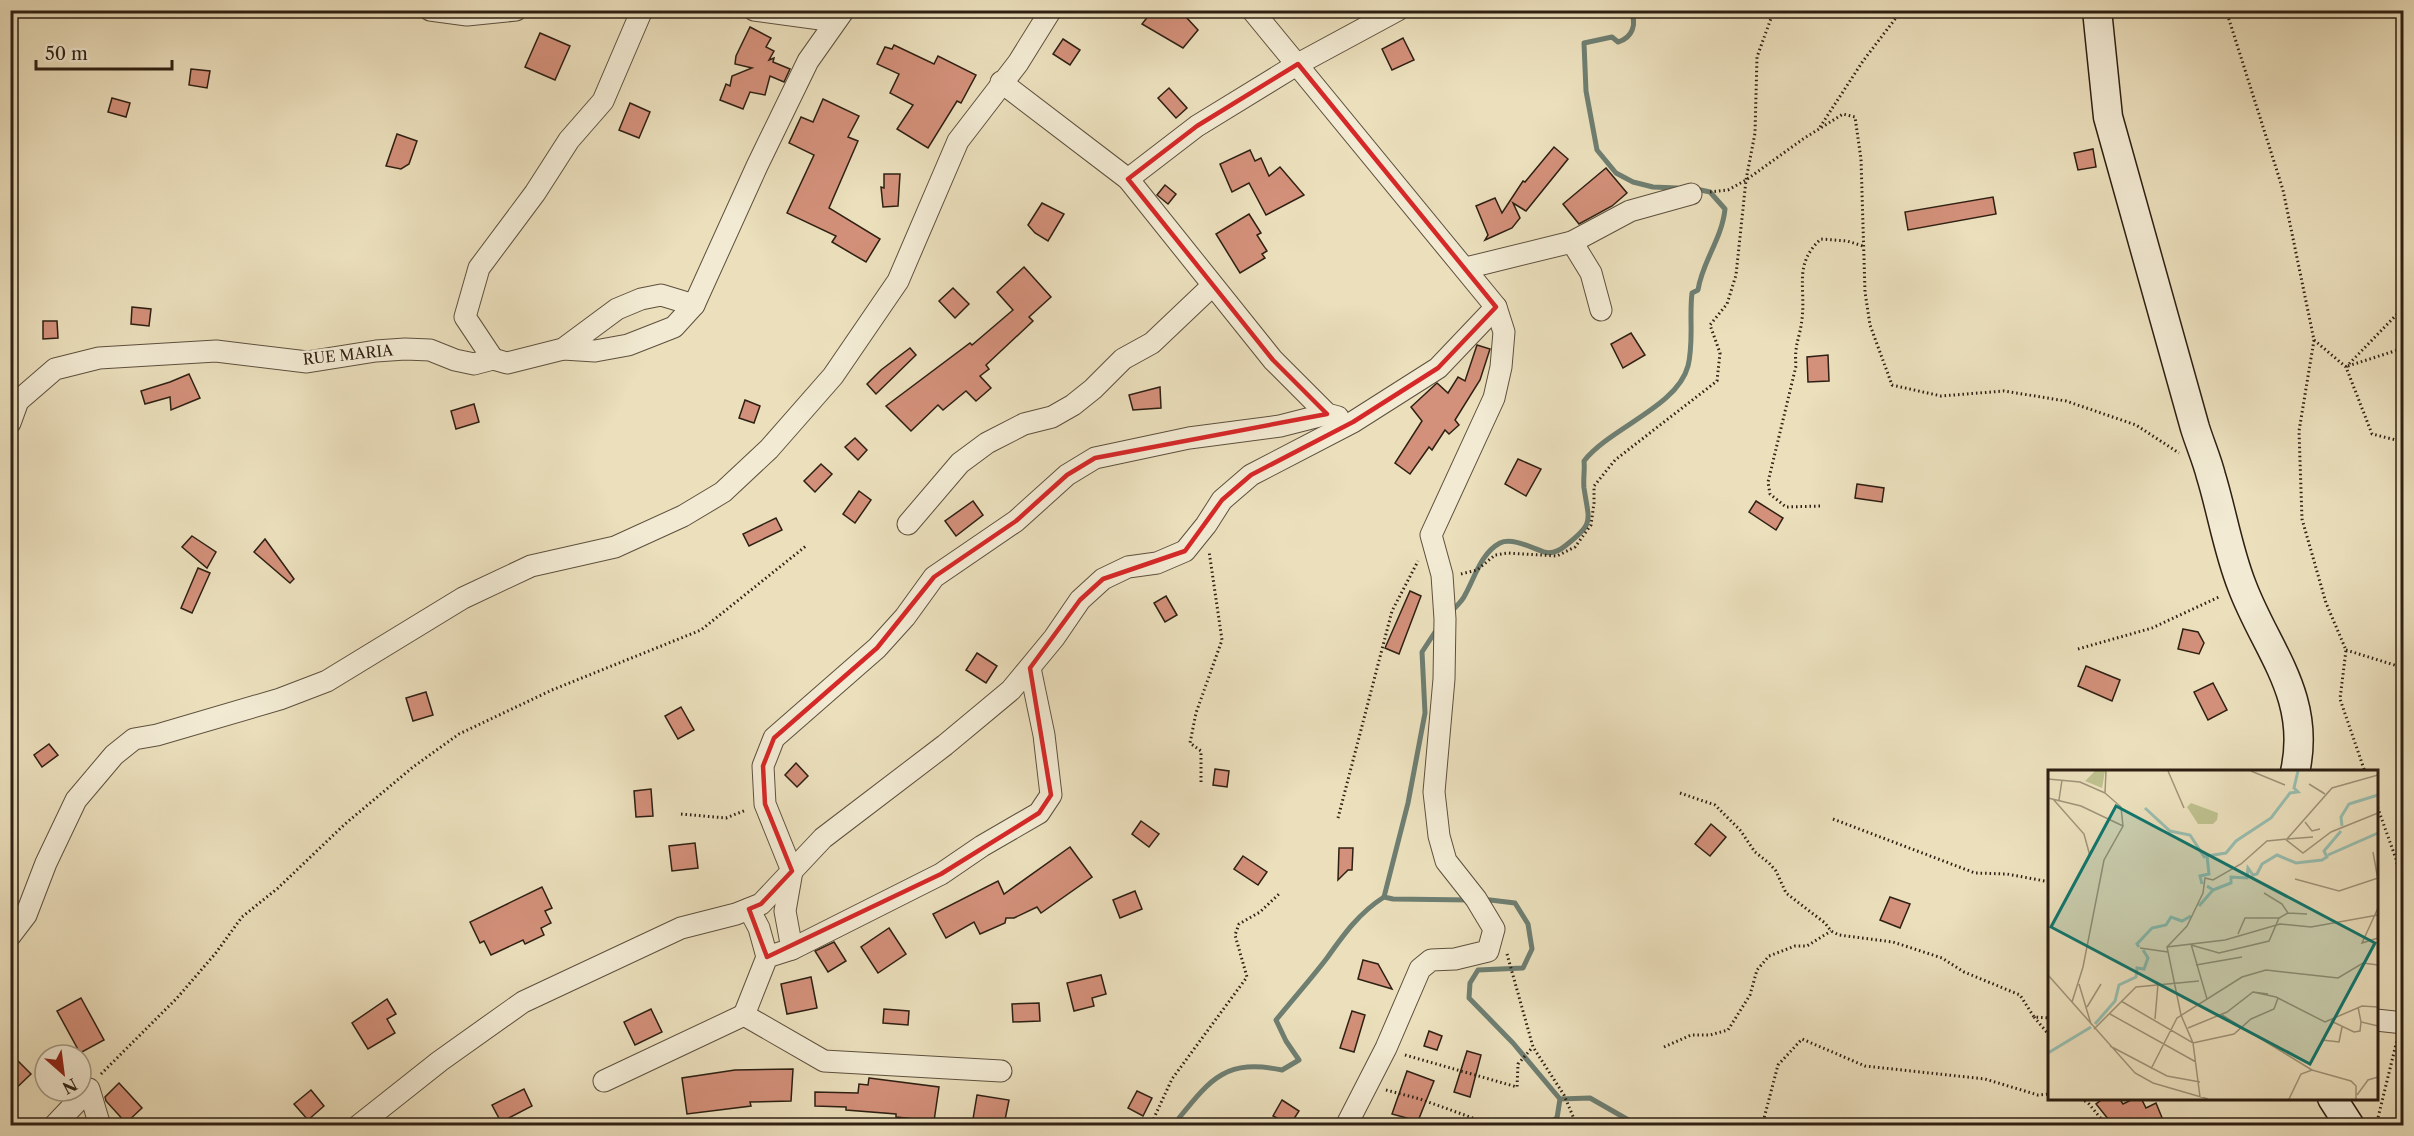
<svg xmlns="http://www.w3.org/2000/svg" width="2414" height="1136" font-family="'Libre Caslon Text',serif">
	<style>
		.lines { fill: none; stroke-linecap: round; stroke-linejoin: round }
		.stream { stroke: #6e7e71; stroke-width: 5 }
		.building { fill: #d3907a; stroke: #2e2013; stroke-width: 1.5 }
		.street-casing { stroke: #5d503d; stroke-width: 23 }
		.secondary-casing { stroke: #2e2013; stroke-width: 31 }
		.path { stroke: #2e2013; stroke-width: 3; stroke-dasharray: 1.5 3; stroke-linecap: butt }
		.street { stroke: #f2ead3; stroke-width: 21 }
		.secondary { stroke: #f2ead3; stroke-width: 28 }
		.marked { fill: none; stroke: #d62828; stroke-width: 4.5; stroke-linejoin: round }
		.labels { text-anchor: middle; stroke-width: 5; stroke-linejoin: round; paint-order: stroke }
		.street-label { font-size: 15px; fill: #2e2013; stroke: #f2ead3 }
		.inset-river { fill: none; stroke: #98bdaf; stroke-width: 3 }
		.inset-road { fill: none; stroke: #9f9378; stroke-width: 1.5 }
		.view { fill: #0f766e; fill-opacity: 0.15; stroke: #0f766e; stroke-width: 3 }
		.inset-edge { fill: none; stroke: #2e2013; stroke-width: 3 }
	</style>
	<rect width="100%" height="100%" fill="#ebdfbc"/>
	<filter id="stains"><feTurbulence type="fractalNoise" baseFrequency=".00333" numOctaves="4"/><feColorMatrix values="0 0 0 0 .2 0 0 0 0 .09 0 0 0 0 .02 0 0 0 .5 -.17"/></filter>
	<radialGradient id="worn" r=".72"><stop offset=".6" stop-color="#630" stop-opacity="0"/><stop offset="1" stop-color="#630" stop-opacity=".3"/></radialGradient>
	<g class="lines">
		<g class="stream">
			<path d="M 1630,10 C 1638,24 1632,38 1618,42 L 1612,37 L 1584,43 L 1586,91 L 1597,150 L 1616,173 L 1633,182 L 1653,187 L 1677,188"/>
			<path d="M 1450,613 C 1455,607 1462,602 1465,595 C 1475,577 1481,553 1500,543 C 1512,537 1532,548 1544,552 C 1551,554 1559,551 1565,546 C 1595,523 1589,522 1584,488 C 1583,479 1585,469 1584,461 C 1611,427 1677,407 1688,366 C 1694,342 1689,318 1692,293 L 1698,290 C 1702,262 1722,239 1725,209 L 1710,192 L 1696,189"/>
			<polyline points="1437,629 1422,652 1425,713 1408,803 1384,897 1393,899 1470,900"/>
			<polyline points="1482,899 1515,903 1528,924 1532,949 1523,968 1478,970 1470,983 1469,998 1513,1043 1560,1099 1557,1118 1544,1126"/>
			<polyline points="1560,1099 1590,1098 1639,1126"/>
			<path d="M 1186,1126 L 1179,1118 C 1212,1077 1227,1059 1282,1070 L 1299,1060 L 1286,1041 L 1276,1020 C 1293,999 1311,979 1327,958 C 1344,934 1359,913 1384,897"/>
		</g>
	</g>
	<g class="building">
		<polygon points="1153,10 1191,10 1187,18 1198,30 1183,48 1142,24"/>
		<polygon points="750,27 771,38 766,47 774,51 769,60 774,58 773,62 790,69 784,82 770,76 765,95 750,92 743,109 720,100 726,84 730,86 732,76 752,68 735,64 736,56"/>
		<polygon points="540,33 570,46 555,80 525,67"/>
		<polygon points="1403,38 1414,60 1392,70 1382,49"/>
		<polygon points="1063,39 1080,50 1070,65 1053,54"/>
		<polygon points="894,45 934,64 938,56 976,75 961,103 957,101 928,148 897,129 913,105 890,93 899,74 877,64 885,47 892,49"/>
		<polygon points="191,69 210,71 207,88 189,85"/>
		<polygon points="1169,88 1187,108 1176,118 1158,98"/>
		<polygon points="112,98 130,103 126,117 108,112"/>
		<polygon points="823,99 859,116 848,137 858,141 829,208 880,239 866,262 832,242 836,236 787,213 814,155 789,143 801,117 813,122"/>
		<polygon points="630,103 650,112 639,138 619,130"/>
		<polygon points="397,134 417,141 409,164 401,169 386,166"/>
		<polygon points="1554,147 1568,159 1526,211 1513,203 1520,218 1512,228 1485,240 1488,235 1476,206 1495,198 1502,213 1523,181 1525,182"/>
		<polygon points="2093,149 2096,167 2078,170 2074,153"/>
		<polygon points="1250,150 1255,161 1261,158 1269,176 1280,167 1304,195 1266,215 1249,183 1232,192 1220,164"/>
		<polygon points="1606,168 1627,193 1612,206 1579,224 1563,204"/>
		<polygon points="884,174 900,174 898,206 883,207 881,187 884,188"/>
		<polygon points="1165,185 1176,194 1168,204 1157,195"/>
		<polygon points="1993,197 1996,214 1908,230 1905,212"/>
		<polygon points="1042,203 1064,214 1048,241 1035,233 1028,225"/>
		<polygon points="1249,214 1261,233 1257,235 1267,251 1262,254 1265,258 1240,273 1216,234"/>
		<polygon points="1024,267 1051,297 1029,317 1033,321 986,365 989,369 980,376 991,388 976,401 966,391 943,410 938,405 911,431 886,406 970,343 972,345 1013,310 997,292"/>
		<polygon points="953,288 969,304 955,318 939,301"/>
		<polygon points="132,307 151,309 149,326 131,324"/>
		<polygon points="43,321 57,321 58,338 43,339"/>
		<polygon points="1631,333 1645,355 1623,368 1611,344"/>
		<polygon points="1477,345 1490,349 1480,380 1455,420 1459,425 1449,434 1445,430 1432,450 1429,447 1410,474 1395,463 1422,421 1411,407 1437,383 1448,393 1458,377 1465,381"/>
		<polygon points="910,348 916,355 876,394 867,384 881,370"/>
		<polygon points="1828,355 1829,381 1808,382 1807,357"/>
		<polygon points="189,374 200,398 171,410 170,397 145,404 141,391 170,382"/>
		<polygon points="1160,387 1161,408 1133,410 1129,395"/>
		<polygon points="745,400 760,406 754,423 739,418"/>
		<polygon points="474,404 479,422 456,429 451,411"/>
		<polygon points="855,438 867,450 858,460 845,447"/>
		<polygon points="1518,459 1541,469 1526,496 1505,484"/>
		<polygon points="821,464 832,474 815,492 804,481"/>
		<polygon points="1857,484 1884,488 1882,502 1855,498"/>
		<polygon points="859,491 871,500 855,523 843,514"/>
		<polygon points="973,501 983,515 956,536 945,521"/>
		<polygon points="1756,501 1783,518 1776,530 1749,512"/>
		<polygon points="776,518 782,530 749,546 743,534"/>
		<polygon points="192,536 216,552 207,568 182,547"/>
		<polygon points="265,539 294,579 290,583 254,552"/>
		<polygon points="198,568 210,573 192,613 181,608"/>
		<polygon points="1410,591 1421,596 1399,654 1385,648"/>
		<polygon points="1166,596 1177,615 1165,622 1154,603"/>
		<polygon points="2183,629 2198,632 2204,643 2199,654 2178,649"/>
		<polygon points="977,653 997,666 986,683 966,670"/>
		<polygon points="2086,666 2120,680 2112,701 2078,686"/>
		<polygon points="2213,683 2227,710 2208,720 2194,692"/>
		<polygon points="426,692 433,715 413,721 406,698"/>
		<polygon points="681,707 694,730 678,739 665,716"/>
		<polygon points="49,744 58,755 42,767 34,755"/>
		<polygon points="796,763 808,776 797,787 785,775"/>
		<polygon points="1215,769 1229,771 1227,787 1213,785"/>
		<polygon points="651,789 653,816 636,817 634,791"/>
		<polygon points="1141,821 1159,834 1149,847 1132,834"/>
		<polygon points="1711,824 1726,837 1710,856 1695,844"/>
		<polygon points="695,843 698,868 672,871 669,846"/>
		<polygon points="1070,847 1092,877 1041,913 1037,907 1014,918 1006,918 1005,923 980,934 974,922 946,938 933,914 998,881 1004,894"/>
		<polygon points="1339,848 1353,848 1352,870 1348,870 1338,880"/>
		<polygon points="1243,856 1267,872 1258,885 1234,869"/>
		<polygon points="542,887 552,908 545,911 551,923 541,928 544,935 525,944 523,940 491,955 484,941 480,943 470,922"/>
		<polygon points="1135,891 1142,909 1120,918 1113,900"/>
		<polygon points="1890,897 1910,904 1900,928 1880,920"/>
		<polygon points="889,928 906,954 878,973 861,947"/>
		<polygon points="834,942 846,961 828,972 815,951"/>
		<polygon points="1363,960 1378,964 1392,989 1358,979"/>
		<polygon points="1101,975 1106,994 1092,998 1094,1006 1074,1011 1067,983"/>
		<polygon points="811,977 817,1008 787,1014 781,984"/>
		<polygon points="81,998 104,1040 80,1053 57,1011"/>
		<polygon points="387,999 396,1014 387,1019 395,1033 368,1049 352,1023"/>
		<polygon points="1039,1003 1040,1021 1013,1022 1012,1004"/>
		<polygon points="651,1009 662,1032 635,1045 624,1022"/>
		<polygon points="884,1009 909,1011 908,1025 883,1023"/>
		<polygon points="1352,1011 1365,1015 1354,1052 1340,1048"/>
		<polygon points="1429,1031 1442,1036 1437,1050 1424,1046"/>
		<polygon points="1467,1051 1481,1055 1470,1097 1454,1092"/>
		<polygon points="10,1053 31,1074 10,1094"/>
		<polygon points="793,1069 791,1101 750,1102 751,1106 687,1114 682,1078 735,1070"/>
		<polygon points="1407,1071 1434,1081 1418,1121 1392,1114"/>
		<polygon points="869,1078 939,1087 934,1121 896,1117 896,1114 846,1110 846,1107 815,1106 815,1092 858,1093 859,1084 868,1085"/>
		<polygon points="119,1083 142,1108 126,1123 106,1101 105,1097"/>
		<polygon points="524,1089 532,1106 501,1122 492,1105"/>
		<polygon points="311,1090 324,1106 308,1120 294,1104"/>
		<polygon points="1137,1091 1152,1098 1143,1116 1128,1108"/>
		<polygon points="977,1095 1009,1100 1004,1125 972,1125"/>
		<polygon points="2104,1098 2119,1098 2123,1104 2135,1098 2141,1098 2146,1108 2156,1103 2165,1125 2113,1125 2096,1104"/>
		<polygon points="1282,1100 1299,1111 1290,1125 1273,1116"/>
	</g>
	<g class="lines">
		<defs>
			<g id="street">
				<polyline points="430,10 467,15 516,10"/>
				<polyline points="754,10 835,21"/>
				<polyline points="1001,82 1128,179 1273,360 1327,414 1338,417"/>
				<polyline points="1128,179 1197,126 1298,64 1398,10"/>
				<polyline points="1572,242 1591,273 1601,310"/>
				<polyline points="1466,268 1572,242 1630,211 1691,194"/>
				<polyline points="563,349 595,351 628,345 674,327 694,305 757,166 808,61 844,10"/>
				<polyline points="493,359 465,317 479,268 535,193 569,140 603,101 642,10"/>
				<polyline points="10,423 18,401 55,369 99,358 216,351 307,362 376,351 405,349 430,350 455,360 474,364 493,359 507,363 563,349 617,309 641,299 661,295 694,305"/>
				<polyline points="908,524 960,463 987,443 1024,424 1052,417 1073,405 1093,389 1123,359 1152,343 1212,286"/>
				<polyline points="749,909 759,928 767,957"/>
				<polyline points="10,936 26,915 46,863 76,800 114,755 134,739 157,735 280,699 327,681 463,598 531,566 615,547 683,516 723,492 769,449 833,376 898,281 958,141 1018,63 1051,10"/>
				<polyline points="792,949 941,874 982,846 1039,813 1051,795 1044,735 1030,668"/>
				<polyline points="2376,1020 2404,1023"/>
				<polyline points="1001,1071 824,1061 744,1015 767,957 792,949 785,911 792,871 765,804 763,766 774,738 877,648 905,617 934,577 1016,521 1067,475 1095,458 1189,438 1280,426 1327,414"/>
				<polyline points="604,1081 744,1015"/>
				<polyline points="54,1126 89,1089 100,1126"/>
				<polyline points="358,1126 440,1061 523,1002 681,928 736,914 761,904 823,838 945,745 1011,690 1054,638 1080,600 1103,579 1128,567 1157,563 1185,551 1206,525 1222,500 1251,475 1353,422 1438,368 1496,307 1252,10"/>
				<polyline points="1346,1126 1386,1048 1420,969 1431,960 1455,959 1488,951 1494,929 1476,899 1446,861 1439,836 1434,792 1444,679 1445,619 1442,575 1431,535 1494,398 1501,367 1504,332 1496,307"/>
			</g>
			<g id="secondary">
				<path d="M 2097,10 L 2108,117 L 2195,428 C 2200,444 2207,460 2211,476 C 2222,512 2228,551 2242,586 C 2266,650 2312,696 2295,772"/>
				<polyline points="2332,1098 2350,1126"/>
			</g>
		</defs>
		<use href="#street" class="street-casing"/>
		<use href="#secondary" class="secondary-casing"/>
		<g class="path">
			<polyline points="2226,10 2283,190 2314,340 2346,367 2372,434 2404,442"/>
			<polyline points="1820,127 1863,61 1902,10"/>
			<polyline points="1710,192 1728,190 1746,180 1803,139 1843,114 1855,117 1861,159 1865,292 1870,325 1892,385 1941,396 2004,391 2066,401 2136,425 2179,453"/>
			<polyline points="2314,340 2299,431 2302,519 2326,603 2346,650 2340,699 2365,772"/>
			<polyline points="2348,366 2404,348"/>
			<polyline points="2346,367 2404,307"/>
			<path d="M 1820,506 L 1786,507 L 1770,494 L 1768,482 L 1796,366 C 1794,344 1800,338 1802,319 C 1806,288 1793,264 1821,239 L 1847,241 L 1863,246"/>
			<polyline points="1461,574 1477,570 1495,555 1507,553 1557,556 1575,547 1591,525 1594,503 1594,486 1615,460 1717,381 1720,353 1710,325 1727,304 1736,275 1746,180 1755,133 1757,57 1774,10"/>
			<polyline points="2078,649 2152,628 2221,596"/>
			<polyline points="2346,650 2404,668"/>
			<polyline points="1201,782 1201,751 1190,743 1196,713 1222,640 1209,551"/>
			<polyline points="1680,793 1715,805 1740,830 1755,852 1769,863 1776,871 1786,893 1825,923 1831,931 1839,935 1893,942 1942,958 1964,972 2020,995 2034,1017 2050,1018"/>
			<polyline points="2376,803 2396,859 2404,901"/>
			<polyline points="681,814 726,818 746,810"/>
			<polyline points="1338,818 1392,611 1418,561"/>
			<polyline points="1833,819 1975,873 2007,874 2050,882"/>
			<polyline points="1507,954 1533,1047 1564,1095 1577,1126"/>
			<polyline points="2034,1017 2050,1036"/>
			<polyline points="1664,1047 1691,1035 1710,1035 1728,1030 1750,995 1757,970 1769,956 1795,946 1807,946 1831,931"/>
			<polyline points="1405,1055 1517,1087 1518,1064 1532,1048"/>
			<polyline points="101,1074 177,998 215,954 242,917 278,888 345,824 413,767 459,734 552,690 701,630 806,546"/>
			<polyline points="1386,1090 1420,1099 1495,1126"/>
			<polyline points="2081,1098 2089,1104 2107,1126"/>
			<polyline points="1148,1126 1153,1120 1172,1079 1247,977 1235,935 1239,924 1260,912 1279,894"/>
			<polyline points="1762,1126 1778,1065 1802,1039 1865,1066 1985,1079 2038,1095 2050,1094"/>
			<polyline points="2376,1126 2397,1040"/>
		</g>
		<use href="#street" class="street"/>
		<use href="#secondary" class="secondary"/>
	</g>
	<path class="marked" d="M 1298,64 L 1496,307 L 1438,368 L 1353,422 L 1251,475 L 1222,500 L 1185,551 L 1103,579 L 1080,600 L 1030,668 L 1051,795 L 1039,813 L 941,874 L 767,957 L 749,909 L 761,904 L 792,871 L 765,804 L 763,766 L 774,738 L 877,648 L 934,577 L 1016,521 L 1067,475 L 1095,458 L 1327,414 L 1273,360 L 1128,179 L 1197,126 Z"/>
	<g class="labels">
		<g class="street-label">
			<text transform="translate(348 355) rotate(-6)" y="5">RUE MARIA</text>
		</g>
	</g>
	<g transform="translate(2048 770)">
		<rect width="330" height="330" fill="#ebdfbc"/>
		<path d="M 47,1 L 57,1 L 54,18 L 37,11 ZM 143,33 L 170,43 L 169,50 L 165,54 L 150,54 L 139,37 Z" fill="#bdc08d"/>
		<path class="inset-river" d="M 97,38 L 122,61 L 142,65 L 157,88M 294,56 L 293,47 L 301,34 L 330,25M 280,85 L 330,63M 154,114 L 152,106 L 161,104 L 159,86 L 178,83 L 188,71 L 223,48 L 242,23 L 250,22 L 246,18 L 250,1M 165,120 L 183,113 L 183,107 L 199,108 L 200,98 L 205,105 L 209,104 L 214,94 L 229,85 L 248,93 L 274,90 L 279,87 L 276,81 L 293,61M 151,136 L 165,120 L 159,116M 91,177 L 89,174 L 104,158 L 118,155 L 123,147 L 134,151 L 143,146M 47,254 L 67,231 L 71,215 L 88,207 L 89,198 L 96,199 L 100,188 L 95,180M 0,283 L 43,257"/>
		<path class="inset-road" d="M 120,1 L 136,38M 203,1 L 237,15M 0,9 L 32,12 L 57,23M 261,14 L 277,24M 0,28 L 33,36 L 75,56M 5,29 L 36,64 L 42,86M 11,30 L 14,10M 257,52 L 264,61 L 272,59M 237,69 L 255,83 L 283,62 L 330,43M 239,69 L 265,67M 325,82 L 330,110M 247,109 L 291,121 L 330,108M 330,138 L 314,173 L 330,168M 240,143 L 259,144M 190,164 L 197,148 L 231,148M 143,174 L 159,229M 143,175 L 171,183 L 221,171 L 231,148 L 240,143 L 234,134 L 216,123M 119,177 L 139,156 L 155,123 L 157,108 L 165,110 L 193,94 L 219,71 L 239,69 L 284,18 L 330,5M 92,178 L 120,182M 148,195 L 194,187M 0,205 L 87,303 L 105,313 L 160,329M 31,214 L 43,254M 205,222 L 228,227 L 277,252 L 314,236 L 330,237M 73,231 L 145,273 L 186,264 L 203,249 L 226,239 L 230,228M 24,232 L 35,197 L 56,90 L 75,56 L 73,37 L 57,23 L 58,1M 39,237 L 53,214M 310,237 L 313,252 L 330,256M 62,244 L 148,292M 174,245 L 264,300M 107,249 L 110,214M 283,251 L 306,262 L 312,261 L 313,252M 140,258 L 179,242 L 205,222 L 220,224M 46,259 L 88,217 L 151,211M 274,270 L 291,272 L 294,257M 62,276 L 119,306 L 152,312M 103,299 L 129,248 L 194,207 L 218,200 L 290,208 L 315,193 L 330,195M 309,325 L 320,310 L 330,307M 152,327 L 145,273 L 133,245 L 119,177 L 177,170 L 232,154 L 263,157 L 330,145M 241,329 L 253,304 L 264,300 L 303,311 L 308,316 L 308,329"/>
		<path class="view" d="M 68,36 L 327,173 L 262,294 L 3,157 Z"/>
		<rect width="330" height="330" class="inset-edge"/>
	</g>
	<rect width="2414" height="1136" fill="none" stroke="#ebdfbc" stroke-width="36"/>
	<rect x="12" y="12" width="2390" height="1112" fill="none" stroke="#2e2013" stroke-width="3"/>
	<rect x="18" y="18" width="2378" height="1100" fill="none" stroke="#2e2013" stroke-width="1.5"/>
	<g transform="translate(63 1073) rotate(152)"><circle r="28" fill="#f2ead3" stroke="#a49986" stroke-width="1.5"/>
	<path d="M0-4.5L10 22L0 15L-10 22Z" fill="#8f2418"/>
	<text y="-9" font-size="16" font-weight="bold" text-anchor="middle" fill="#2e2013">N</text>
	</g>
	<path d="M36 60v9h136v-9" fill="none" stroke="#2e2013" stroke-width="3"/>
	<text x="45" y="60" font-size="18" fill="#2e2013" stroke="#f2ead3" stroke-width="4.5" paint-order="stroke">50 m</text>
	<rect width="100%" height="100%" filter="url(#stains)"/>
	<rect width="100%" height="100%" fill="url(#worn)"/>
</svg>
